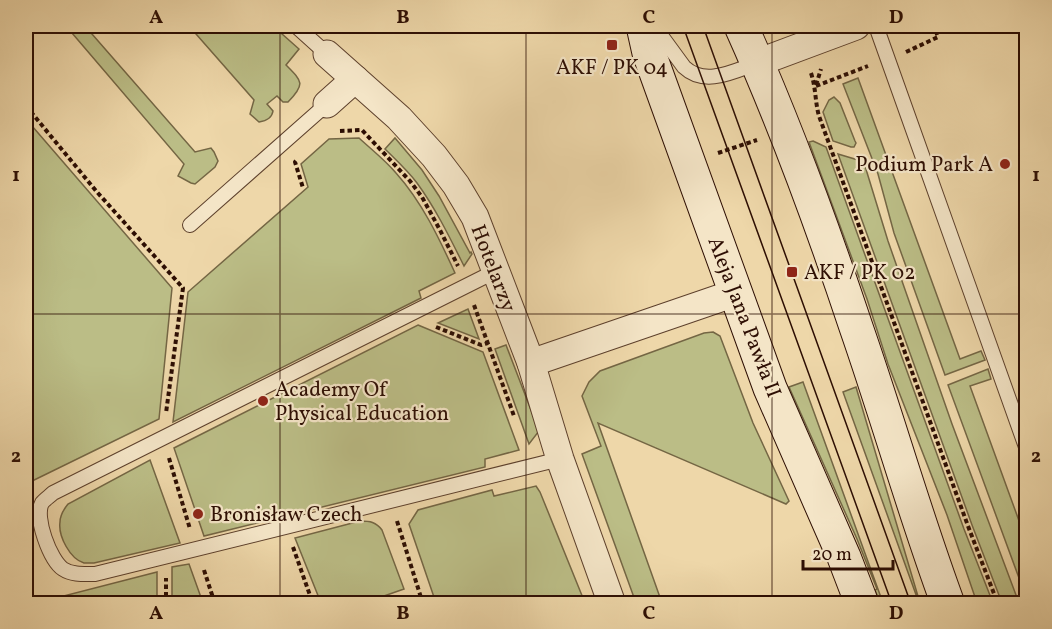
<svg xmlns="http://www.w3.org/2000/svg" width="1052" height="629" font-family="Vollkorn,serif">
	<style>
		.green { fill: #bbbd86; stroke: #746644; stroke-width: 1.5 }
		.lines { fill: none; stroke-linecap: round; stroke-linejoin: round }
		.lane-casing { stroke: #5d402c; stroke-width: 16 }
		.street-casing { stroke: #5d402c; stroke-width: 29 }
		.secondary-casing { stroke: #2d0e03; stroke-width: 35 }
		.path { stroke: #2d0e03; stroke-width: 4; stroke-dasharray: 4.5 3; stroke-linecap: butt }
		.lane { stroke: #f4e5c7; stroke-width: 14 }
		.street { stroke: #f4e5c7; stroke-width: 27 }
		.secondary { stroke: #f4e5c7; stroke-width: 33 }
		.tram { stroke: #2d0e03; stroke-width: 1.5 }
		.grid { fill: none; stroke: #2d0e03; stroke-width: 1.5; stroke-opacity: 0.55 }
		.poi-dot { fill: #8f2418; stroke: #f4e5c7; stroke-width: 2 }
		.labels { text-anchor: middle; stroke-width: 4.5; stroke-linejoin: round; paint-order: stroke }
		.poi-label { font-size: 21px; fill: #2d0e03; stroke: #f4e5c7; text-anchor: start }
		.street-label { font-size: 21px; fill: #2d0e03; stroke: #f4e5c7 }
		.neatline { fill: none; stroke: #2d0e03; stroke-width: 2 }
		.grid-label { font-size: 20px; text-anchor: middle; font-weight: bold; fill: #2d0e03 }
	</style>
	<rect width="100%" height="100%" fill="#eed7a9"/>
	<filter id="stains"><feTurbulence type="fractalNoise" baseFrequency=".00333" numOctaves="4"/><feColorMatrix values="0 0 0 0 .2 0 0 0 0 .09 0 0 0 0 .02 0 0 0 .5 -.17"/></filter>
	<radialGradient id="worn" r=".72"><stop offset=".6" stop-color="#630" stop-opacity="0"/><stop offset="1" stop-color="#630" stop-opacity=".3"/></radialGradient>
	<g class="green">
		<polygon points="66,26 85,26 195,152 211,148 214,152 218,161 215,167 195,184 191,183 178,176 184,164"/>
		<path d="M 189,26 L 273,26 L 299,49 L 286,65 C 302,81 306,84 288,102 L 283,102 L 277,96 L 267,104 L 273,111 C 272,118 266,121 259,122 L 250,114 L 254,100 Z"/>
		<polygon points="858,78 960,359 981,351 985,360 945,375 894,233 878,174 843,84"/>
		<polygon points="834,97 840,103 855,141 856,143 854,147 851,147 833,141 823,112 829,100"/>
		<polygon points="26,119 172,288 159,419 26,484"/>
		<path d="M 359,138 C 372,150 385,160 396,173 C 422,202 439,238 455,273 L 419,291 L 421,298 L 173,422 L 188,292 L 308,187 L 301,164 L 329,139 Z"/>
		<path d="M 395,138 L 422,170 L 439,196 L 470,253 L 471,252 L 472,254 L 464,266 C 450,238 436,209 417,183 C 408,171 396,160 385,149 Z"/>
		<polygon points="813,141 826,147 964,529 993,603 977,603 947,515 888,364 867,299 809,142"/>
		<polygon points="838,154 858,160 865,166 888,241 952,424 1019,603 1002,603 972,525"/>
		<polygon points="468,309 479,339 438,323"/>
		<polygon points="418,325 483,352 519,450 485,459 485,467 204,536 174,448"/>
		<polygon points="713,332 720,336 753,423 789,501 786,504 598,423 662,603 636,603 582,454 601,446 582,396 589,382 600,371 704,333"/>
		<polygon points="506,345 539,431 529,444 495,349"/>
		<polygon points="988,369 991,379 970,386 1026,540 1026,597 948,385"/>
		<polygon points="803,382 883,603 880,603 875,590 877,589 857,539 789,387"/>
		<polygon points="856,387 920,603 919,603 843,392"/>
		<path d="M 150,460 L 180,543 L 94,563 C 92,563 86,563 84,563 C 70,559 58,536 60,522 C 60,515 64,509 68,504 Z"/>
		<polygon points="536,486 540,492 585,603 436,603 409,524 418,510 492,490 494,496"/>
		<path d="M 360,521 C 370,521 376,522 382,530 L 404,589 L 364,603 L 321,603 L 295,538 Z"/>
		<polygon points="189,564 203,603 172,603 172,567"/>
		<polygon points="157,572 157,603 44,604 44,601"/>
	</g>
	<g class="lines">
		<defs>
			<g id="lane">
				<polyline points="296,26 327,54"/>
				<path d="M 654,26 L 684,67 C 705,87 734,71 757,63"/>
				<polyline points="876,26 1026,447"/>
				<polyline points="190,225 327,104"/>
				<path d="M 496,271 L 53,493 C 50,496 44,500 42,503 C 34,517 50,560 63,569 C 72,575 84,574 95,574 L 560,459"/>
			</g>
			<g id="street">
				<polyline points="327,54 399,118 434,156 456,185 475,217 531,363 560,459 612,604"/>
				<polyline points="757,63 856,26"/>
				<polyline points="327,104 355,79"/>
				<polyline points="531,363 735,293"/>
			</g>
			<g id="secondary">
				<polyline points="643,26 649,53 770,388 844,557 862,604"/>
				<path d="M 741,26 C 785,124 822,225 856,327 C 888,419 914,512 948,604"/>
			</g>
		</defs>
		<use href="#lane" class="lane-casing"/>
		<use href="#street" class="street-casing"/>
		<use href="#secondary" class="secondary-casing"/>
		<g class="path">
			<polyline points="906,52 938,37 934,26"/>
			<path d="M 811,73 C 816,88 815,102 819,116 L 968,526 L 998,604"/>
			<polyline points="816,85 821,69"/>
			<polyline points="816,86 868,66"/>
			<polyline points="26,106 97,192 183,288 166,413"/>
			<polyline points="340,131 362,130 410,181 422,197 440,230 458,266"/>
			<polyline points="718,153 757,140"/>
			<polyline points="296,161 295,162 303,188"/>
			<polyline points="474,305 514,416"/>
			<polyline points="436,327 481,345 488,343"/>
			<polyline points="169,458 190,529"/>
			<polyline points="397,521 423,604"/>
			<polyline points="293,547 313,604"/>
			<polyline points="204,570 215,604"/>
			<polyline points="166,604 166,578"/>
		</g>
		<use href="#lane" class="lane"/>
		<use href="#street" class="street"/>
		<use href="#secondary" class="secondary"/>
		<g class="tram">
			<polyline points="683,26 892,604"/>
			<polyline points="703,26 911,604"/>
		</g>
	</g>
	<path class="grid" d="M 280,26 L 280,604M 526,26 L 526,604M 772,26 L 772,604M 26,314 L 1026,314"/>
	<g class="poi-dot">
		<rect x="606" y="39" width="12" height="12" rx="3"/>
		<circle cx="1005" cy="164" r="6"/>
		<rect x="786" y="266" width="12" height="12" rx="3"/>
		<circle cx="263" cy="401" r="6"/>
		<circle cx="198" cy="514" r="6"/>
	</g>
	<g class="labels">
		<g class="poi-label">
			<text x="612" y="74" text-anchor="middle">AKF / PK 04</text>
			<text x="993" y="171" text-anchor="end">Podium Park A</text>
			<text x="804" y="279">AKF / PK 02</text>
			<text x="275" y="396">Academy Of<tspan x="275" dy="24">Physical Education</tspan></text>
			<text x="210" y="521">Bronisław Czech</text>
		</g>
		<g class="street-label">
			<text transform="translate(494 268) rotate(69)" y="7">Hotelarzy</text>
			<text transform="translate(745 317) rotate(69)" y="7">Aleja Jana Pawła II</text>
		</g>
	</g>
	<rect width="1052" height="629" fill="none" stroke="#eed7a9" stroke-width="66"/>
	<path d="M803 560v9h90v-9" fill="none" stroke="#2d0e03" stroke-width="3"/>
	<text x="812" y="560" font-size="18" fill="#2d0e03" stroke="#f4e5c7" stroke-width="4.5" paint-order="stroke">20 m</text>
	<rect x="33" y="33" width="986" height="563" class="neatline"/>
	<g class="grid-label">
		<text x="156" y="23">A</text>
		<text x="403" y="23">B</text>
		<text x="649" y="23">C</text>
		<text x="896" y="23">D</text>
		<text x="16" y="181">1</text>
		<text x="1036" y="181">1</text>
		<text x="16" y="462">2</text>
		<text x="1036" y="462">2</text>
		<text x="156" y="619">A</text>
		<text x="403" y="619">B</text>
		<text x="649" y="619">C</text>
		<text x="896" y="619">D</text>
	</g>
	<rect width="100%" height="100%" filter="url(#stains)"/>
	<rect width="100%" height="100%" fill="url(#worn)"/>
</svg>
